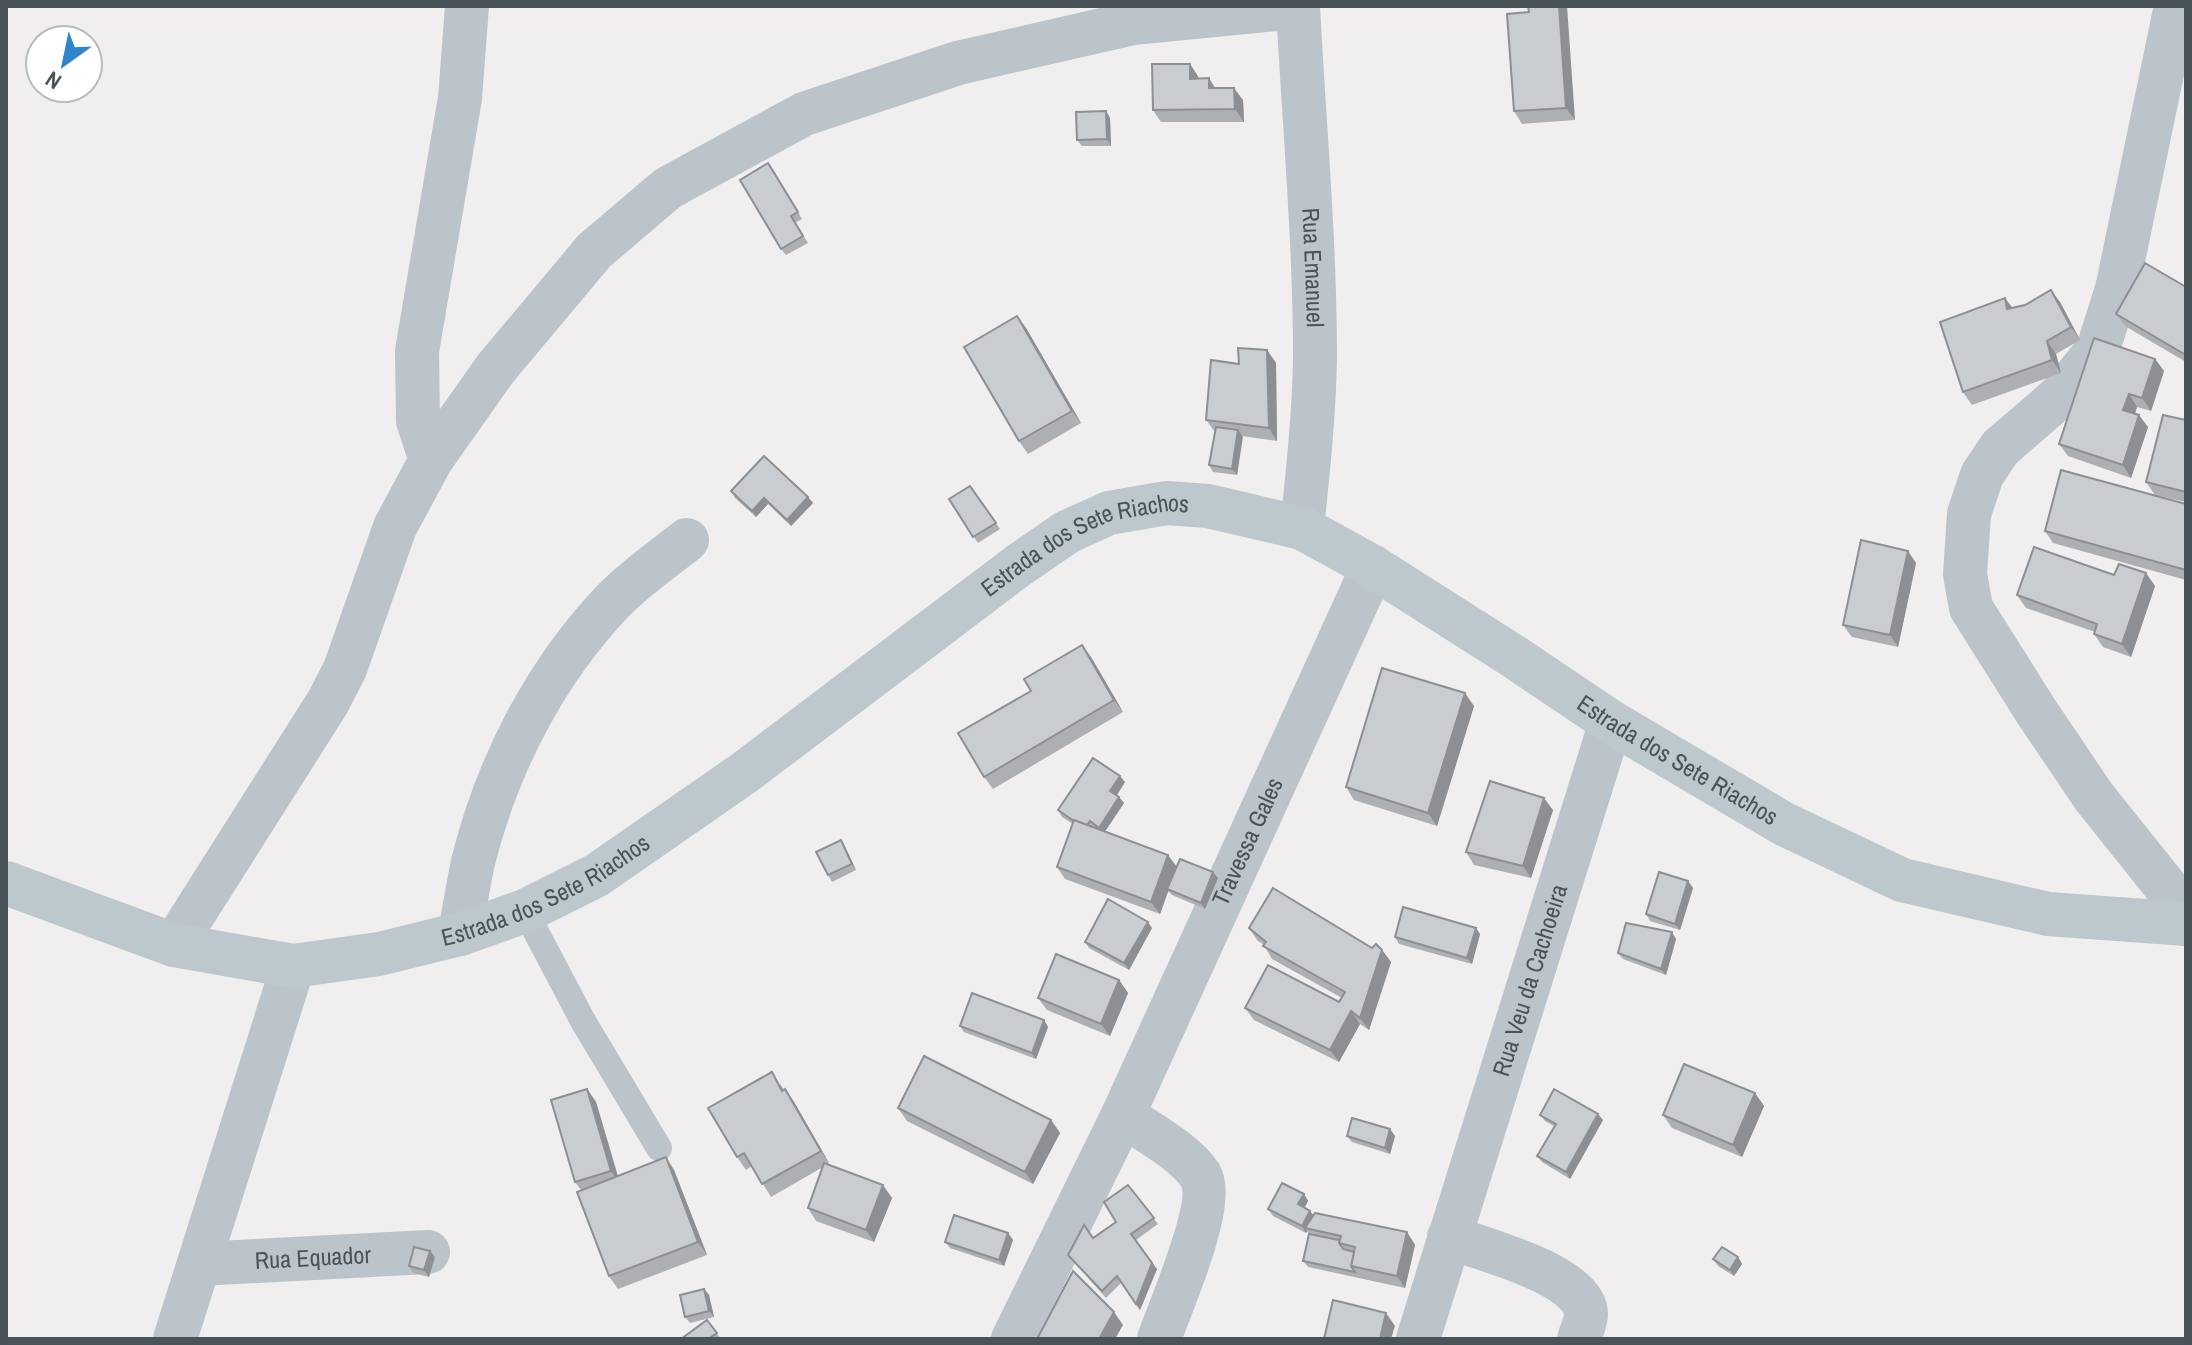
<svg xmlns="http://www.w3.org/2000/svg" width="2192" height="1345" font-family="'Archivo Narrow',sans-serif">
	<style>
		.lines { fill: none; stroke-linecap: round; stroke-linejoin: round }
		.lane { stroke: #bbc4ca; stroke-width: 26 }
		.street { stroke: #bbc4ca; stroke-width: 44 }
		.secondary { stroke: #bcc7ce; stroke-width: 44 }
		.wall { fill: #adafb3 }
		.shaded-wall { fill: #8d8f92 }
		.building { fill: #c9ccd0; stroke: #8d8f92; stroke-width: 2 }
		.labels { text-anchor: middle; stroke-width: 6; stroke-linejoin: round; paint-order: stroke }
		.street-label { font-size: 24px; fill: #49545a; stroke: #fff }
	</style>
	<rect width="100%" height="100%" fill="#f1eeef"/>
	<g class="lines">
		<polyline class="lane" points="525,911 583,1021 659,1148"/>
		<g class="street">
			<path id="s1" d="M 1298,6 C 1304,123 1315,240 1315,358 C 1314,415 1308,471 1302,528"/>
			<polyline points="2176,6 2117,289 2098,349 2060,396 2000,448 1982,475 1969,514 1965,574 1971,608 2036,711 2094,797 2186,912"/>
			<polyline points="431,460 418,421 417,351 460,98 467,6"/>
			<path d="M 460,934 C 464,910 468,886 473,862 C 497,766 544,674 612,602 C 634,579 662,560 687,540"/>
			<polyline points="174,945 328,702 345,669 395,527 431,460 496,368 594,251 668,188 804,114 958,63 1133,23 1298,7"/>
			<path d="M 1123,1115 C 1146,1131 1185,1152 1200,1175 C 1217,1203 1170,1307 1159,1339"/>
			<path d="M 1449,1237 C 1481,1249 1587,1275 1586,1315 C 1586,1322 1581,1332 1579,1339"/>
			<path id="s2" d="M 199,1264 L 428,1252"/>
			<polyline points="175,1339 293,966"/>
			<path id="s3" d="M 1013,1339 L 1123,1115 L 1373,567"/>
			<path id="s4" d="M 1418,1339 L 1611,722"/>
		</g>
		<path class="secondary" id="s5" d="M 6,883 L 174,945 L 293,966 L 379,954 L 460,934 L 525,911 L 597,875 L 744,773 L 1019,565 L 1067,532 L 1109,513 L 1167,503 L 1208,506 L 1302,528 L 1373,567 L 1513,656 L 1611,722 L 1784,824 L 1902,880 L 2048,914 L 2186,924"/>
	</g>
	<g class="wall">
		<polygon points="1507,14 1575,120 1522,124 1514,111"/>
		<polygon points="1198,76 1198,79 1216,88 1243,100 1244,122 1161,122 1153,110"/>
		<polygon points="1106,111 1110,118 1111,146 1082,146 1077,140"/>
		<polygon points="773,169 802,219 795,223 808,243 786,255 781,249"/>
		<polygon points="2186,287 2186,362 2125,326 2116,314"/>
		<polygon points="2060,302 2080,340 2056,354 2061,373 1972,405 1963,392 2012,308"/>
		<polygon points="1017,316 1026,328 1081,423 1028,454 1019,441"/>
		<polygon points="1267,350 1276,363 1277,441 1242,436 1237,475 1213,472 1209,465 1215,432 1206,420 1239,364"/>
		<polygon points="2155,359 2164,371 2151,411 2137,407 2135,414 2148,427 2131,478 2068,456 2059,444"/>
		<polygon points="2186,420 2186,502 2155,495 2146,482"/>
		<polygon points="970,486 1000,529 978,543 949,499"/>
		<polygon points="731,491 808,497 813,503 791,526 768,504 756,517 735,498"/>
		<polygon points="2186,504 2186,580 2053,543 2045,531"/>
		<polygon points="1916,563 1898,647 1852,637 1843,625"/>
		<polygon points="2114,575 2155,586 2131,657 2103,647 2094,634 2095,632 2026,608 2017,595"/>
		<polygon points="1091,657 1123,712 993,789 984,777"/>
		<polygon points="1474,706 1437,826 1354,800 1346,787"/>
		<polygon points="1125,782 1117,795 1124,803 1105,832 1176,866 1213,872 1218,878 1205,909 1172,895 1168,891 1160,914 1065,879 1057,867 1073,824 1062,817 1058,810"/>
		<polygon points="1553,810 1531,878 1474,865 1466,852"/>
		<polygon points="845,847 856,870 832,882 828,875"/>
		<polygon points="1688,881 1693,888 1680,930 1650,921 1646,914"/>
		<polygon points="1152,928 1129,970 1089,948 1085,942"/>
		<polygon points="1249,928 1382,950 1391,962 1369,1030 1360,1024 1339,1062 1254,1020 1245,1008 1339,1002 1342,998 1272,959 1264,945 1257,940"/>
		<polygon points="1480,934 1472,964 1399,944 1395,937"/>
		<polygon points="1676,939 1666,975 1623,959 1618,953"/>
		<polygon points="1119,980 1128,993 1110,1036 1047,1010 1038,998"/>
		<polygon points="1044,1020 1048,1027 1036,1059 964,1032 960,1026"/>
		<polygon points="780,1084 784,1090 785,1089 794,1102 829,1163 827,1164 892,1198 874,1242 816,1221 808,1208 823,1167 771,1197 752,1166 746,1170 737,1157"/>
		<polygon points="587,1089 596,1102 618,1176 674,1170 707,1255 618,1289 609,1276 581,1190 575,1182"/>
		<polygon points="1755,1093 1764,1106 1742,1157 1672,1128 1663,1115"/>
		<polygon points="898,1108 1051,1120 1060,1133 1033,1184 907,1121"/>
		<polygon points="1540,1115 1603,1120 1570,1179 1542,1162 1537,1156 1554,1126 1545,1121"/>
		<polygon points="1347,1136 1395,1136 1390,1154 1352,1142"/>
		<polygon points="1128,1185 1158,1224 1136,1240 1157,1269 1140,1310 1122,1282 1106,1298 1068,1255 1116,1222"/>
		<polygon points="1304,1194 1308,1201 1304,1208 1313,1215 1407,1232 1415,1245 1405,1288 1308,1267 1303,1261 1309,1234 1307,1231 1306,1233 1273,1216 1268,1209"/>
		<polygon points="1008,1233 1013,1240 1004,1266 950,1248 945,1242"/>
		<polygon points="430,1251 435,1257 429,1277 413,1273 409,1266"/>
		<polygon points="1738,1257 1742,1264 1734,1276 1718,1266 1713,1259"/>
		<polygon points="704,1289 709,1295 714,1317 690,1323 685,1317"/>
		<polygon points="707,1320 721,1339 681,1339"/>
	</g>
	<g class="shaded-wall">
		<polygon points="1559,6 1567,6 1575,120 1566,108"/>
		<polygon points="1190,64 1198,76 1199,91 1190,79"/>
		<polygon points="1209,78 1217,91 1209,88"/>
		<polygon points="1234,88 1243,100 1244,122 1235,109"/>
		<polygon points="1106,111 1110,118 1111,146 1107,139"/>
		<polygon points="2051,290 2060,302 2080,340 2071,327"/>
		<polygon points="2005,298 2014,310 2007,309"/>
		<polygon points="1017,316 1026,328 1081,423 1072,411"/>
		<polygon points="2047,341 2056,354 2061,373 2052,360"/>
		<polygon points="1267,350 1276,363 1277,441 1269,428"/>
		<polygon points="2155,359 2164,371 2151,411 2142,398"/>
		<polygon points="2129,394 2137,407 2132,423 2123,410"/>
		<polygon points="2139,415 2148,427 2131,478 2123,465"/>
		<polygon points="1238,430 1243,437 1237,475 1232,469"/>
		<polygon points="808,497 813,503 791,526 787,520"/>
		<polygon points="764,498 768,504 756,517 752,511"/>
		<polygon points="1908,551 1916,563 1898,647 1890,635"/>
		<polygon points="2146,573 2155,586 2131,657 2122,644"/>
		<polygon points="1082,645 1091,657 1123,712 1114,700"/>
		<polygon points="1465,693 1474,706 1437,826 1428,813"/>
		<polygon points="1120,776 1125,782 1115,798 1110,791"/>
		<polygon points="1119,797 1124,803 1103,834 1099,828"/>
		<polygon points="1544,798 1553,810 1531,878 1523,866"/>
		<polygon points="841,840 845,847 856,870 852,864"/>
		<polygon points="1168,855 1177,867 1160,914 1151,902"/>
		<polygon points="1213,872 1218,878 1205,909 1201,903"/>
		<polygon points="1688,881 1693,888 1680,930 1675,924"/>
		<polygon points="1148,922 1152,928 1129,970 1124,963"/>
		<polygon points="1476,928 1480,934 1472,964 1467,958"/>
		<polygon points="1672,932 1676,939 1666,975 1661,969"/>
		<polygon points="1382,950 1391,962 1369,1030 1360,1018"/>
		<polygon points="1119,980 1128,993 1110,1036 1101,1024"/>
		<polygon points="1351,1011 1360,1024 1339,1062 1330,1050"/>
		<polygon points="1044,1020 1048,1027 1036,1059 1032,1053"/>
		<polygon points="587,1089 596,1102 620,1184 611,1171"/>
		<polygon points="785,1089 794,1102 829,1163 821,1151"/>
		<polygon points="1755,1093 1764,1106 1742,1157 1733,1145"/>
		<polygon points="1598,1114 1603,1120 1570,1179 1566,1172"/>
		<polygon points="1051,1120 1060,1133 1033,1184 1025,1172"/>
		<polygon points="1390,1129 1395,1136 1390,1154 1385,1148"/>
		<polygon points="666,1157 674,1170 707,1255 698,1242"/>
		<polygon points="883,1185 892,1198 874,1242 866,1230"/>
		<polygon points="1304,1194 1308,1201 1303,1211 1298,1204"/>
		<polygon points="1310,1211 1315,1217 1305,1228 1307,1231 1306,1233 1302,1226"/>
		<polygon points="1407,1232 1415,1245 1405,1288 1397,1276"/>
		<polygon points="1008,1233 1013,1240 1004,1266 999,1260"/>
		<polygon points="430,1251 435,1257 429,1277 424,1270"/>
		<polygon points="1738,1257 1742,1264 1734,1276 1730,1270"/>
		<polygon points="1152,1263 1157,1269 1140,1310 1136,1304"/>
		<polygon points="704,1289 709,1295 714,1317 709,1311"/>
		<polygon points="1114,1312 1123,1325 1115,1339 1099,1339"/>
		<polygon points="1386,1313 1395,1326 1391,1339 1380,1339"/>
	</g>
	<g class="building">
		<polygon points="1528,6 1559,6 1566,108 1514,111 1507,14 1529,12"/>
		<polygon points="1152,64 1190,64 1190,79 1209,78 1209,88 1234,88 1235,109 1153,110"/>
		<polygon points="1106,111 1107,139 1077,140 1076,112"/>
		<polygon points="768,163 798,212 791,216 803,236 781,249 740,180"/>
		<polygon points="2145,263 2186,287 2186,355 2116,314"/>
		<polygon points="2051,290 2071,327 2047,341 2052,360 1963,392 1940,322 2005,298 2007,309 2025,305"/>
		<polygon points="1017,316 1072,411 1019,441 964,347"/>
		<polygon points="2094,338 2155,359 2142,398 2129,394 2123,410 2139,415 2123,465 2059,444"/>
		<polygon points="1238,348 1267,350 1269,428 1206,420 1211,360 1239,364"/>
		<polygon points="2163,415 2186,420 2186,492 2146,482"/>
		<polygon points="1216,427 1238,430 1232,469 1209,465"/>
		<polygon points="764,456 808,497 787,520 764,498 752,511 731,491"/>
		<polygon points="2061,470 2186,504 2186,570 2045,531"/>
		<polygon points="970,486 996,523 973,537 949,499"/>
		<polygon points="1861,540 1908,551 1890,635 1843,625"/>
		<polygon points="2034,547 2114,575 2119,564 2146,573 2122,644 2094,634 2097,624 2017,595"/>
		<polygon points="1082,645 1114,700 984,777 958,733 1031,691 1024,679"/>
		<polygon points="1382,668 1465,693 1428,813 1346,787"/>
		<polygon points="1093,758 1120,776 1110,791 1119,797 1099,828 1090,821 1087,825 1074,821 1058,810"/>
		<polygon points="1490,781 1544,798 1523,866 1466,852"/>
		<polygon points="1074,820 1168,855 1151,902 1057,867"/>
		<polygon points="841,840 852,864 828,875 816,852"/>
		<polygon points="1180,859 1213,872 1201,903 1167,889"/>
		<polygon points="1659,872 1688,881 1675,924 1646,914"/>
		<polygon points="1273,888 1372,948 1376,944 1382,950 1360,1018 1351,1011 1330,1050 1245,1008 1268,965 1339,1002 1345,992 1263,946 1266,942 1249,928"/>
		<polygon points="1108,899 1148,922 1124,963 1085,942"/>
		<polygon points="1403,907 1476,928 1467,958 1395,937"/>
		<polygon points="1626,923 1672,932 1661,969 1618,953"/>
		<polygon points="1056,954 1119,980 1101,1024 1038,998"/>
		<polygon points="972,993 1044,1020 1032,1053 960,1026"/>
		<polygon points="924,1056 1051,1120 1025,1172 898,1108"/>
		<polygon points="1684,1064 1755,1093 1733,1145 1663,1115"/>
		<polygon points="772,1072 782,1091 785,1089 821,1151 762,1184 744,1153 737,1157 708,1108"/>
		<polygon points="587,1089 611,1171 575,1182 551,1100"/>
		<polygon points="1554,1089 1598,1114 1566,1172 1537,1156 1556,1124 1540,1115"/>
		<polygon points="1352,1118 1390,1129 1385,1148 1347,1136"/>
		<polygon points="666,1157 698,1242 609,1276 577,1192"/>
		<polygon points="824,1163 883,1185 866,1230 808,1208"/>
		<polygon points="1282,1183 1304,1194 1298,1204 1310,1211 1302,1226 1268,1209"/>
		<polygon points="1128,1185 1154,1218 1131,1234 1152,1263 1136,1304 1117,1276 1102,1291 1068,1255 1084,1225 1093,1238 1116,1222 1104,1202"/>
		<polygon points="1315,1213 1407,1232 1397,1276 1351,1266 1355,1247 1339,1243 1341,1236 1305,1228"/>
		<polygon points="954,1215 1008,1233 999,1260 945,1242"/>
		<polygon points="1309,1234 1339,1240 1339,1243 1343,1249 1354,1252 1351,1266 1355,1272 1303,1261"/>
		<polygon points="414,1247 430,1251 424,1270 409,1266"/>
		<polygon points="1722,1247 1738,1257 1730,1270 1713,1259"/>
		<polygon points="1073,1271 1114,1312 1099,1339 1037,1339"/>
		<polygon points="704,1289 709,1311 685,1317 680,1295"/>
		<polygon points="1333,1300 1386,1313 1380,1339 1324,1339"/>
		<polygon points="707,1320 717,1333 708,1339 681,1339"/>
	</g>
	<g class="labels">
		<g class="street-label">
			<text dy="8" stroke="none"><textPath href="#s1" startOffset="262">Rua Emanuel</textPath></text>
			<text dy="8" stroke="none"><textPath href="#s5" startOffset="1214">Estrada dos Sete Riachos</textPath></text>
			<text dy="8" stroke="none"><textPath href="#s5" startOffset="1886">Estrada dos Sete Riachos</textPath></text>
			<text dy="8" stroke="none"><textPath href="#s3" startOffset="550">Travessa Gales</textPath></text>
			<text dy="8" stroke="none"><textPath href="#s5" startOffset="566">Estrada dos Sete Riachos</textPath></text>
			<text dy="8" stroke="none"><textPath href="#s4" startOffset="376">Rua Veu da Cachoeira</textPath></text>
			<text dy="8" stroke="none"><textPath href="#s2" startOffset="114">Rua Equador</textPath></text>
		</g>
	</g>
	<rect width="2192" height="1345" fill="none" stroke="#49545a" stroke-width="16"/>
	<g transform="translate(64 64) rotate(213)"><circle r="38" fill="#ffffff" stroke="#b6bbbd" stroke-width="2"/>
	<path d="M0-6L14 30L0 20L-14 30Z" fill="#2e85cb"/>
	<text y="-12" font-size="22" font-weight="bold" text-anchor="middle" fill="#49545a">N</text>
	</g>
</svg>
